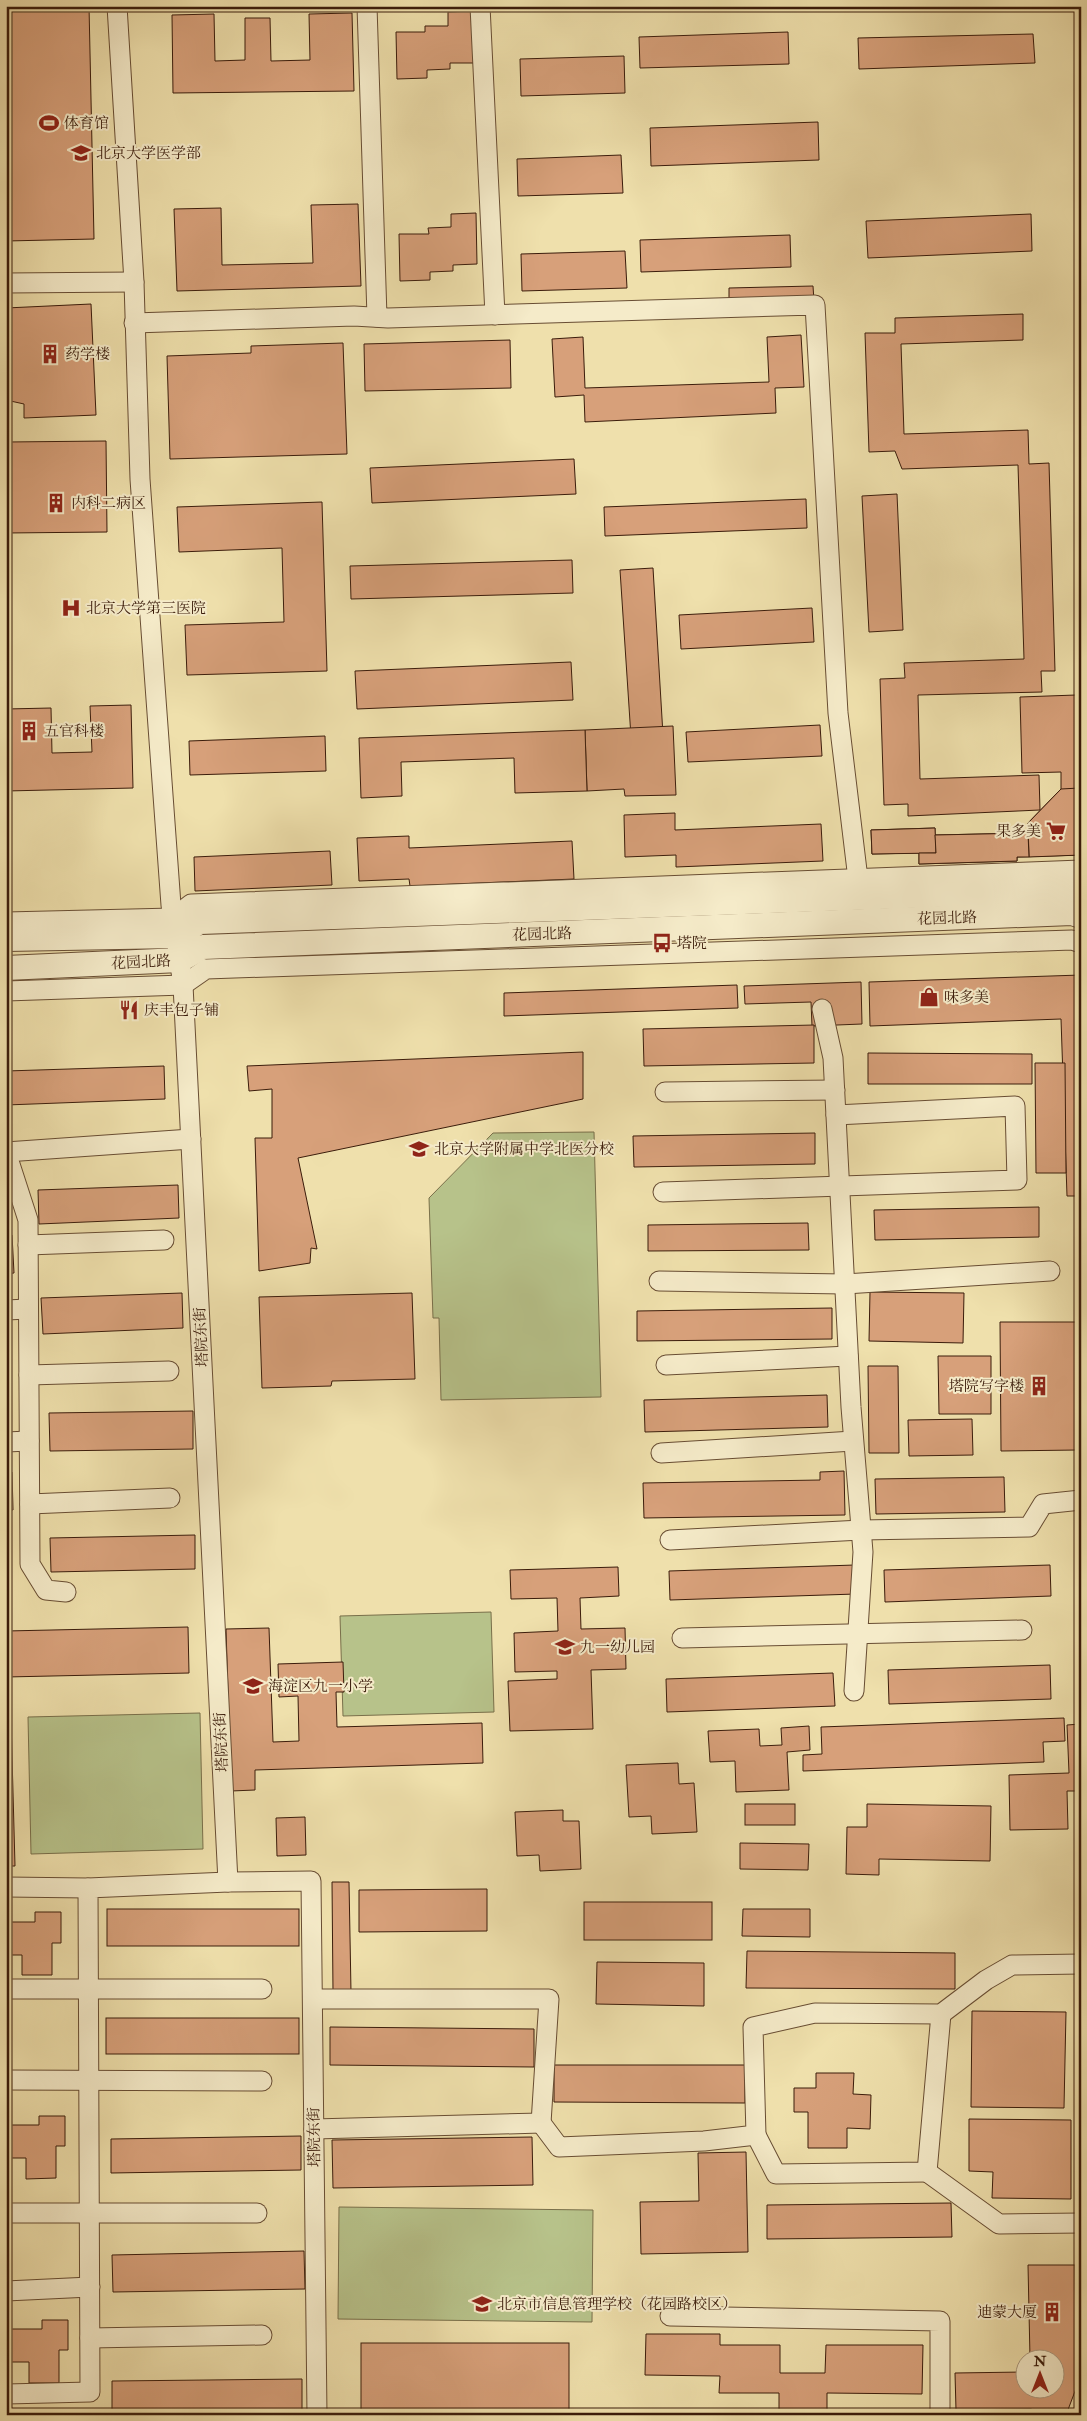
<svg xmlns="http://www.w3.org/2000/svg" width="1087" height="2421" font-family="'IM FELL Double Pica','Noto Serif SC',serif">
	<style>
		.green { fill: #b7c28a; stroke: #796f4a }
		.building { fill: #d7a07a; stroke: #3b1c0b }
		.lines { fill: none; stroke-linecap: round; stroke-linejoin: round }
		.minor-casing { stroke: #684d33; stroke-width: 21 }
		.tertiary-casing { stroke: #684d33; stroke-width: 26 }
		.minor { stroke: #f5ebc9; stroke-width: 19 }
		.tertiary { stroke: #f5ebc9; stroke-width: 24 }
		.labels { text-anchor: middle; stroke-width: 4; stroke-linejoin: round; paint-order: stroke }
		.poi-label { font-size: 15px; fill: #3b1c0b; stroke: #f5ebc9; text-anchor: start }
		.street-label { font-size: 15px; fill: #3b1c0b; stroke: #f5ebc9 }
	</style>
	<rect width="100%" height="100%" fill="#efe0ac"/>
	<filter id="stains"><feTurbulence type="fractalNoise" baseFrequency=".004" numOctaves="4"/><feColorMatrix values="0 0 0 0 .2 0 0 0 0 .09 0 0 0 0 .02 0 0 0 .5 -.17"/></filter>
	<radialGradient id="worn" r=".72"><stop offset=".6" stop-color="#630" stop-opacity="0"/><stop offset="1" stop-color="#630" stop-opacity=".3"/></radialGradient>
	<g class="green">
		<polygon points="594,1132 601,1397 441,1400 439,1318 433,1318 429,1198 493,1133"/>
		<polygon points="491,1612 494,1712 343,1716 340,1616"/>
		<polygon points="200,1713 203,1849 31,1854 28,1717"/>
		<polygon points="339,2207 593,2210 592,2322 338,2319"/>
	</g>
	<g class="building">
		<polygon points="6,6 89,6 94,239 6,241"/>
		<polygon points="473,11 474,63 450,63 450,69 427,70 427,78 397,79 396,32 425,32 425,26 448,26 448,12"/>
		<polygon points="352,13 354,91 173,93 172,15 214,14 215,61 245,60 245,18 270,18 271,61 310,60 309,14"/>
		<polygon points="788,32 789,64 640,68 639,37"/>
		<polygon points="1033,34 1035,63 859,69 858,38"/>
		<polygon points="624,56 625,93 521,96 520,59"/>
		<polygon points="818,122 819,160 651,166 650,128"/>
		<polygon points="621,155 623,193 518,196 517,159"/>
		<polygon points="358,204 361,286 177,291 174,209 221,208 222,265 313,263 311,205"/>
		<polygon points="476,213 477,264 453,265 453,271 430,272 430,280 400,281 399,234 429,234 428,228 451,227 451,214"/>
		<polygon points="1031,214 1032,251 868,258 866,221"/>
		<polygon points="790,235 791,267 641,272 640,240"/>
		<polygon points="625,251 627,288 522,291 521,254"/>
		<polygon points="813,286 814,301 729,304 729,288"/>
		<polygon points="91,304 96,415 24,418 24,404 6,400 6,308"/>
		<polygon points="1023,314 1023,340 901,344 904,434 1028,430 1029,464 1049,463 1055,671 1041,671 1042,692 918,695 920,779 1039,775 1040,810 908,816 908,804 884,805 880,679 905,678 904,663 1024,659 1018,465 902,469 895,451 869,452 865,333 895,333 895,318"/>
		<polygon points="801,335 804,387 775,388 776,413 585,422 584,395 555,397 552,339 583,337 585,388 769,382 767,337"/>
		<polygon points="510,340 511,388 365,391 364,344"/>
		<polygon points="343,343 347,454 170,459 167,356 251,353 251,346"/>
		<polygon points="106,441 107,532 6,533 7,442"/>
		<polygon points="574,459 576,494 372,503 370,468"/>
		<polygon points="897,494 903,630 869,632 862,496"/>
		<polygon points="806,499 807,528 605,536 604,507"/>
		<polygon points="322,502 327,671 187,675 185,625 284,622 282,548 179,552 177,507"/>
		<polygon points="572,560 573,593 351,599 350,566"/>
		<polygon points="653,568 663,735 631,737 620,570"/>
		<polygon points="812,608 814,642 681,649 679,615"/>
		<polygon points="571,662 573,700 357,709 355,671"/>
		<polygon points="1076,695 1081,855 1017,857 1017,861 919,864 919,853 872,854 871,830 935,828 935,835 1028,833 1028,823 1061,789 1061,772 1022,773 1020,697"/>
		<polygon points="131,705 133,788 6,791 6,709 51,708 52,753 92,752 90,706"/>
		<polygon points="820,725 822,756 688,762 686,732"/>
		<polygon points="673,726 676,795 625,796 624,789 587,791 585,730"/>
		<polygon points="585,730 587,791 515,793 514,758 401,762 402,796 361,798 359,738"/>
		<polygon points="325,736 326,771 190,775 189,741"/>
		<polygon points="1079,788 1081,855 1029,857 1028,823 1061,789"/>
		<polygon points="675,813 675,830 821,824 823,861 676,867 676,855 625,857 624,815"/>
		<polygon points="935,828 936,853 872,854 871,830"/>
		<polygon points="1028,833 1029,857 1017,857 1017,861 919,864 919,853 936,853 935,835"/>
		<polygon points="409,836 409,848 572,841 574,879 410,886 409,879 359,881 357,838"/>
		<polygon points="330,851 332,885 195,891 194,857"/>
		<polygon points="1081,975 1081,1196 1067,1196 1061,1019 870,1026 869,982"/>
		<polygon points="861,982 862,1024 812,1026 811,1002 745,1004 744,986"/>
		<polygon points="737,985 738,1008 504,1016 504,993"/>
		<polygon points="814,1025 814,1063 644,1066 643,1029"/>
		<polygon points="583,1052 583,1099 298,1158 317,1249 311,1248 310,1263 259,1271 255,1138 272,1138 272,1089 249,1091 247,1066"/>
		<polygon points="868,1053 1032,1054 1032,1084 868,1084"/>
		<polygon points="1035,1063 1065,1063 1066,1173 1036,1173"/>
		<polygon points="164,1066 165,1099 6,1105 6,1071"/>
		<polygon points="815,1133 815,1164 634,1167 633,1136"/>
		<polygon points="178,1185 179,1218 39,1224 38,1190"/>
		<polygon points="1039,1207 1039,1237 875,1240 874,1210"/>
		<polygon points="808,1223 809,1250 648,1251 648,1225"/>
		<polygon points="12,1235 14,1273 6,1274 6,1236"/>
		<polygon points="870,1292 964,1293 963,1343 869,1341"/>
		<polygon points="182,1293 183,1328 43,1334 41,1298"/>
		<polygon points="412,1293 415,1379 332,1381 331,1386 262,1388 259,1297"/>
		<polygon points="832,1308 832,1339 637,1341 637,1311"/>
		<polygon points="1000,1322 1077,1322 1078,1450 1001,1451"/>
		<polygon points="938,1356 991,1356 991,1414 939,1414"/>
		<polygon points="6,1362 9,1362 10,1392 6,1392"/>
		<polygon points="868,1366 898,1366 899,1453 869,1453"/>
		<polygon points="827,1395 828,1427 645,1432 644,1400"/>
		<polygon points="193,1411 193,1449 50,1451 49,1413"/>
		<polygon points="972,1419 973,1455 909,1456 908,1420"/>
		<polygon points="844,1471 845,1515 644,1518 643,1483 820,1480 820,1472"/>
		<polygon points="6,1472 12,1472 13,1510 6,1510"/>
		<polygon points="1004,1477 1005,1512 876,1514 875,1479"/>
		<polygon points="195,1535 195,1569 51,1572 50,1538"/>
		<polygon points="855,1565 856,1594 670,1600 669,1571"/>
		<polygon points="1050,1565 1051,1596 885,1602 884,1570"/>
		<polygon points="618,1567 619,1596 580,1598 581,1629 625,1628 626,1669 591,1670 593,1729 510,1731 508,1681 557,1679 557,1671 515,1672 514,1633 558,1631 557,1598 511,1599 510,1570"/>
		<polygon points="188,1627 189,1673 6,1677 6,1631"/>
		<polygon points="269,1628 273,1742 299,1741 298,1696 279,1697 278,1664 343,1662 344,1692 336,1692 337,1727 482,1723 483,1763 255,1770 255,1790 231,1791 226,1629"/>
		<polygon points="1050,1665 1051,1699 889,1704 888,1670"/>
		<polygon points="833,1673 835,1706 667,1712 666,1679"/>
		<polygon points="1064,1718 1065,1741 1043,1742 1044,1762 803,1771 803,1755 822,1754 821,1727"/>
		<polygon points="6,1719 11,1719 15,1866 6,1866"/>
		<polygon points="1081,1724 1081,1791 1067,1791 1068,1829 1010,1830 1009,1775 1069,1773 1067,1725"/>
		<polygon points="809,1726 810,1750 787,1752 789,1790 736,1792 735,1761 710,1762 708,1731 759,1729 760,1746 782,1745 781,1728"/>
		<polygon points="678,1763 679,1784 694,1783 697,1832 652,1834 651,1816 629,1817 626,1765"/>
		<rect x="745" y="1804" width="50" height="21"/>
		<polygon points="867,1804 991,1806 990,1861 879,1859 879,1875 846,1874 847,1827 867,1827"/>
		<polygon points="563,1810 563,1821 579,1821 581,1869 540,1871 539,1855 517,1856 515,1812"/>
		<polygon points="305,1817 306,1855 277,1856 276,1818"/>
		<polygon points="740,1843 809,1844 808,1870 740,1869"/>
		<polygon points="332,1882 349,1882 351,1992 333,1992"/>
		<polygon points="487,1889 487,1931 359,1932 359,1890"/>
		<rect x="584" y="1902" width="128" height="38"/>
		<rect x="107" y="1909" width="192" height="37"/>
		<polygon points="743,1909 810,1909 810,1937 742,1936"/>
		<polygon points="35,1912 61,1912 61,1943 52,1943 52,1975 22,1975 22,1955 6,1955 6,1922 35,1922"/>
		<polygon points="747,1951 955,1953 955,1989 746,1988"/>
		<polygon points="597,1962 704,1963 704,2006 596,2004"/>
		<polygon points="972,2011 1066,2012 1064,2108 971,2107"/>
		<rect x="106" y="2018" width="193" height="36"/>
		<polygon points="330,2027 534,2029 534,2067 330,2065"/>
		<polygon points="554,2065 745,2065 745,2103 554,2102"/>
		<polygon points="816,2073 854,2073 853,2094 871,2095 870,2129 847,2128 847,2148 808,2148 808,2112 794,2112 794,2088 816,2088"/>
		<polygon points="39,2116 65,2116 65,2146 56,2146 56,2178 26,2179 26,2158 6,2158 6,2125 39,2125"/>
		<polygon points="969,2119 1071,2120 1071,2199 992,2198 993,2172 969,2171"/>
		<polygon points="301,2136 301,2170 111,2173 111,2139"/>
		<polygon points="532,2137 533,2185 333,2188 332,2140"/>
		<polygon points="746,2152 748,2252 641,2254 640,2202 699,2201 698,2153"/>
		<polygon points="951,2203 952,2237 767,2239 767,2205"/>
		<polygon points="304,2251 305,2289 113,2292 112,2255"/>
		<polygon points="1028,2265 1075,2265 1077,2386 1066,2415 1045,2415 1031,2409 956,2410 955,2373 1024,2372 1024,2388 1054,2388 1054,2358 1030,2358"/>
		<polygon points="42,2320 68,2320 68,2350 59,2350 59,2383 29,2383 29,2362 6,2362 6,2329 42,2329"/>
		<polygon points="646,2334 720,2334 720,2345 780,2345 780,2373 825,2373 826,2345 923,2345 922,2394 827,2393 827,2415 779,2415 779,2393 719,2393 720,2376 645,2375"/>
		<rect x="361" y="2343" width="208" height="72"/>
		<polygon points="302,2379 302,2412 112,2414 112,2381"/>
	</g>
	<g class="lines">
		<defs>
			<g id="minor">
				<polyline points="117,6 134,282 140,479 171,905 183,985 228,1882 311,1881 317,2415"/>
				<polyline points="367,6 377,317"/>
				<polyline points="480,6 495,315"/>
				<polyline points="6,283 134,282"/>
				<polyline points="134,323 354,316 388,318 815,305 838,713 858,879 852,898"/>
				<polyline points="6,922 173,918 191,904 1081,870"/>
				<polyline points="6,991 183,985 206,969 1072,940 1081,943"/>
				<polyline points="822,1009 833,1058 851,1407 863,1552 854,1691"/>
				<polyline points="665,1092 835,1090"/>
				<polyline points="6,1152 28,1220 30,1564 46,1590 66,1592"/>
				<polyline points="6,1152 191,1139"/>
				<polyline points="663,1192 1017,1180 1015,1106 836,1115"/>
				<polyline points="28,1245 164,1240"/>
				<polyline points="659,1281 845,1284 1050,1271"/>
				<polyline points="6,1310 28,1309"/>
				<polyline points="666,1365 848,1356"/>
				<polyline points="29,1375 169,1371"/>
				<polyline points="6,1442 29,1441"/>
				<polyline points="661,1453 853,1441"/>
				<polyline points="30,1504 170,1498"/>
				<polyline points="670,1540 861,1530 1029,1527 1043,1504 1081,1500"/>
				<polyline points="682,1638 1022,1630"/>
				<polyline points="6,1887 88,1888"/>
				<polyline points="6,1989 262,1989"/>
				<polyline points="313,1999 549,1999 541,2123 314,2129"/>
				<polyline points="6,2080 262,2081"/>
				<polyline points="541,2123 559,2147 704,2141 756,2135 753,2027 815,2013 941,2014 986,1980 1012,1965 1081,1964"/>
				<polyline points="756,2135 776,2174 927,2172 941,2014"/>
				<polyline points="927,2172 999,2224 1081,2223"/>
				<polyline points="6,2213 257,2213"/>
				<polyline points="6,2291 90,2287"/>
				<polyline points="670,2316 940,2321 940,2415"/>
				<polyline points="90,2338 262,2335"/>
				<polyline points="6,2394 90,2392 88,1888 228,1882"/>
			</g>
			<g id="tertiary">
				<polyline points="6,939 176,936 200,922 1069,890 1081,892"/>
				<polyline points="6,968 180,960 203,947 1072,913 1081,916"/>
			</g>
		</defs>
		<use href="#minor" class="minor-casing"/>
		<use href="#tertiary" class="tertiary-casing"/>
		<use href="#minor" class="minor"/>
		<use href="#tertiary" class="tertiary"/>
	</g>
	<defs>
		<symbol id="stadium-bare" viewBox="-9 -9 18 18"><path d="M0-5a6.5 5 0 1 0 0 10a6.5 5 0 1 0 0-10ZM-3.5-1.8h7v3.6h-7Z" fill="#8f2418" stroke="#f5ebc9" stroke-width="2.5" paint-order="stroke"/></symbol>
		<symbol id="university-bare" viewBox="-9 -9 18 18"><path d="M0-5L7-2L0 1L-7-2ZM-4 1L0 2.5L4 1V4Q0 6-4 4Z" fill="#8f2418" stroke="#f5ebc9" stroke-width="2.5" paint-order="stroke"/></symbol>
		<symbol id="building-bare" viewBox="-9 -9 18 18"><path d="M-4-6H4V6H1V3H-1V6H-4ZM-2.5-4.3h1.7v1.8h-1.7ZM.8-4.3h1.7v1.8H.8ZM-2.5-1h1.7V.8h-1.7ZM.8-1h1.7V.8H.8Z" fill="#8f2418" stroke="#f5ebc9" stroke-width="2.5" paint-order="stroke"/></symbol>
		<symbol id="hospital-bare" viewBox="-9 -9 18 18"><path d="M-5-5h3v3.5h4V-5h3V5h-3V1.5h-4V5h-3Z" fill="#8f2418" stroke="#f5ebc9" stroke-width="2.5" paint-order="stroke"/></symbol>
		<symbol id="supermarket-bare" viewBox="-9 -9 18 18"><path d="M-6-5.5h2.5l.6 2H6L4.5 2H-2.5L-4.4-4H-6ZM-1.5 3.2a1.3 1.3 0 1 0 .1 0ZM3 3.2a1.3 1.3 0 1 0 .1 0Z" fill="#8f2418" stroke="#f5ebc9" stroke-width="2.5" paint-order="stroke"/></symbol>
		<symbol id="bus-bare" viewBox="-9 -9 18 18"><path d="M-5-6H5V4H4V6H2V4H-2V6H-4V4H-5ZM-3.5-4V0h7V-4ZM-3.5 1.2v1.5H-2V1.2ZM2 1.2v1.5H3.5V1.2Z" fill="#8f2418" stroke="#f5ebc9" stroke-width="2.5" paint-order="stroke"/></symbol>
		<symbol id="shop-bare" viewBox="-9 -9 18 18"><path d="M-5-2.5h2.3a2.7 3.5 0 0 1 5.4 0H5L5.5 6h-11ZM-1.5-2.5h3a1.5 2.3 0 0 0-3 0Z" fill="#8f2418" stroke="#f5ebc9" stroke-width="2.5" paint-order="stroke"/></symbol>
		<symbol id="restaurant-bare" viewBox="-9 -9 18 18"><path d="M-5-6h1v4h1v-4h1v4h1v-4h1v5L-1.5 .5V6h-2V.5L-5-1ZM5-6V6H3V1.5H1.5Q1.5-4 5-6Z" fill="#8f2418" stroke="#f5ebc9" stroke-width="2.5" paint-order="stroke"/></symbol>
		<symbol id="school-bare" viewBox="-9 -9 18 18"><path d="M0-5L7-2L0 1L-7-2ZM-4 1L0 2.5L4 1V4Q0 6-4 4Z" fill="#8f2418" stroke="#f5ebc9" stroke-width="2.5" paint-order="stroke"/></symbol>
	</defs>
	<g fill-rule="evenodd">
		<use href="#stadium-bare" x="35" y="109" width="28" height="28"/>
		<use href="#university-bare" x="67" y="139" width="28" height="28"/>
		<use href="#building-bare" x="36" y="340" width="28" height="28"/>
		<use href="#building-bare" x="42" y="489" width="28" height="28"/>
		<use href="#hospital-bare" x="57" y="594" width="28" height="28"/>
		<use href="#building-bare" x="15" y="717" width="28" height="28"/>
		<use href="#supermarket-bare" x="1042" y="817" width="28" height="28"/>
		<use href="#bus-bare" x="648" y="929" width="28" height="28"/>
		<use href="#shop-bare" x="915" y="983" width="28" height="28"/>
		<use href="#restaurant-bare" x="115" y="996" width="28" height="28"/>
		<use href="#school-bare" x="405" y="1135" width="28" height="28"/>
		<use href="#building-bare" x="1025" y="1372" width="28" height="28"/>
		<use href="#school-bare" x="551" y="1633" width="28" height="28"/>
		<use href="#school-bare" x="239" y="1672" width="28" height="28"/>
		<use href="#school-bare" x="468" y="2290" width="28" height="28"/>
		<use href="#building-bare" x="1038" y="2298" width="28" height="28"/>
	</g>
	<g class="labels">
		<g class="poi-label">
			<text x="64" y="128">体育馆</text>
			<text x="96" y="158">北京大学医学部</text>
			<text x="65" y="359">药学楼</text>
			<text x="71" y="508">内科二病区</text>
			<text x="86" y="613">北京大学第三医院</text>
			<text x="44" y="736">五官科楼</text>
			<text x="1041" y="836" text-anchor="end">果多美</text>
			<text x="677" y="948">塔院</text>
			<text x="944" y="1002">味多美</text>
			<text x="144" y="1015">庆丰包子铺</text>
			<text x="434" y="1154">北京大学附属中学北医分校</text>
			<text x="1024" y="1391" text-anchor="end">塔院写字楼</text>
			<text x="580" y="1652">九一幼儿园</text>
			<text x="268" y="1691">海淀区九一小学</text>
			<text x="497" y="2309">北京市信息管理学校（花园路校区）</text>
			<text x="1037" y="2317" text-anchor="end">迪蒙大厦</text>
		</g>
		<g class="street-label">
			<text transform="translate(947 918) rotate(-2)" y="5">花园北路</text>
			<text transform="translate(542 934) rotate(-2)" y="5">花园北路</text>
			<text transform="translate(141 962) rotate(-3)" y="5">花园北路</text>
			<text transform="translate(201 1337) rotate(-93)" y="5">塔院东街</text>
			<text transform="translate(221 1742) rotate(-93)" y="5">塔院东街</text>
			<text transform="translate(314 2137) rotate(-91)" y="5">塔院东街</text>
		</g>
	</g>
	<rect width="1087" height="2421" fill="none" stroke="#efe0ac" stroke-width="25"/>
	<rect x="8" y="8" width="1072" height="2406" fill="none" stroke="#3b1c0b" stroke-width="2.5"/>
	<rect x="12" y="12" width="1062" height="2396" fill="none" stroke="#3b1c0b"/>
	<g transform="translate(1040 2374)"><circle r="24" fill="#f5ebc9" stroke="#ab987d"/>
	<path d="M0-4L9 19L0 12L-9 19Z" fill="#8f2418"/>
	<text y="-8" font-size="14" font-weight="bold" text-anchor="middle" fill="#3b1c0b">N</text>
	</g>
	<rect width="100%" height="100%" filter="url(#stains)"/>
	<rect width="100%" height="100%" fill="url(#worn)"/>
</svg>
